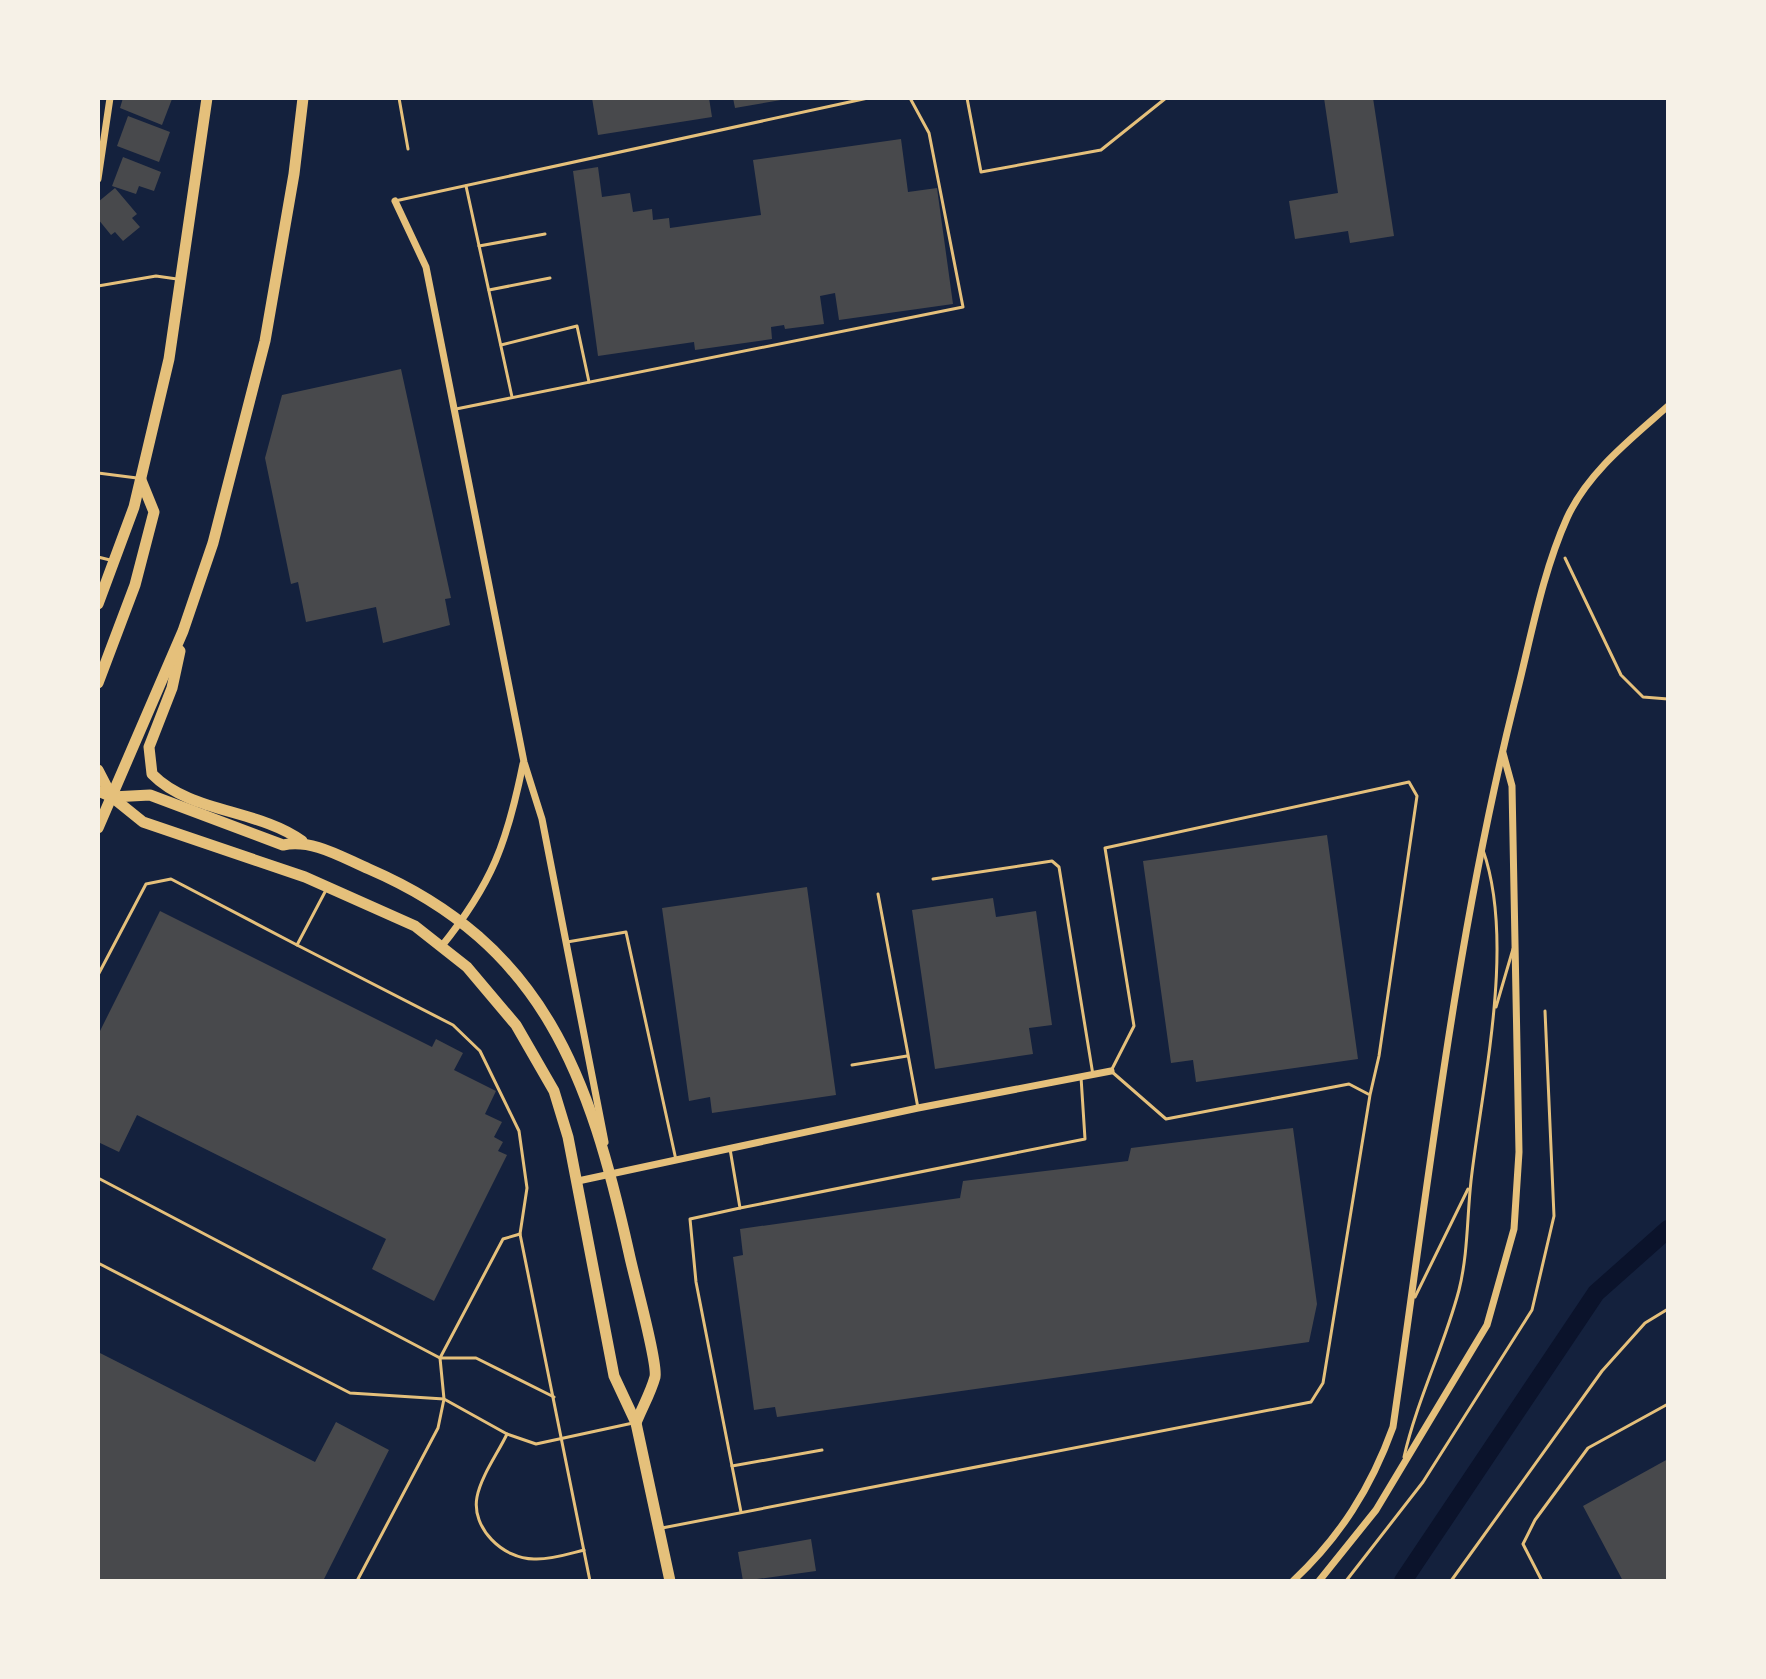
<svg xmlns="http://www.w3.org/2000/svg" width="1766" height="1679" font-family="'Public Sans',sans-serif">
	<style>
		.lines { fill: none; stroke-linecap: round; stroke-linejoin: round }
		.canal { stroke: #0b132b; stroke-width: 18 }
		.building { fill: #48494c }
		.path { stroke: #e5c07b; stroke-width: 3 }
		.service { stroke: #e5c07b; stroke-width: 3 }
		.minor { stroke: #e5c07b; stroke-width: 7 }
		.primary { stroke: #e5c07b; stroke-width: 11 }
	</style>
	<rect width="100%" height="100%" fill="#14213d"/>
	<g class="lines">
		<polyline class="canal" points="1403,1581 1596,1293 1668,1229"/>
	</g>
	<g class="building">
		<polygon points="123,98 169,98 172,99 162,125 120,108"/>
		<polygon points="592,98 709,98 712,117 598,135"/>
		<polygon points="733,98 781,98 781,100 735,108"/>
		<polygon points="1324,98 1373,98 1394,236 1350,243 1348,231 1295,239 1289,201 1338,193"/>
		<polygon points="128,116 170,132 159,162 117,146"/>
		<polygon points="901,139 908,192 937,188 953,304 839,320 835,293 820,296 824,324 785,329 784,325 771,327 772,339 695,350 694,342 598,356 573,171 598,167 602,197 630,193 633,212 652,209 653,220 669,218 670,228 761,215 753,160"/>
		<polygon points="123,157 161,172 154,191 139,186 136,194 112,186"/>
		<polygon points="115,188 137,214 132,218 140,227 123,241 115,232 111,235 98,219 98,202"/>
		<polygon points="401,369 451,598 445,599 450,625 383,643 376,607 306,622 298,582 291,584 265,458 282,395"/>
		<polygon points="1327,835 1358,1059 1196,1082 1193,1060 1171,1063 1143,861"/>
		<polygon points="807,887 836,1095 712,1113 710,1097 689,1101 662,908"/>
		<polygon points="993,898 996,917 1036,911 1052,1025 1029,1028 1033,1054 935,1069 912,910"/>
		<polygon points="160,911 432,1047 436,1039 463,1053 454,1070 496,1091 485,1114 502,1122 494,1137 503,1142 498,1151 507,1155 434,1301 372,1269 386,1239 137,1115 119,1152 98,1142 98,1035"/>
		<polygon points="1293,1128 1317,1304 1309,1342 777,1417 775,1407 754,1410 733,1257 743,1255 740,1229 960,1198 963,1181 1128,1161 1131,1148"/>
		<polygon points="98,1352 315,1462 336,1422 389,1450 323,1581 98,1581"/>
		<polygon points="1668,1459 1668,1581 1623,1581 1583,1506"/>
		<polygon points="811,1539 816,1571 743,1581 738,1552"/>
	</g>
	<g class="lines">
		<polyline class="path" points="1565,558 1621,675 1643,697 1668,699"/>
		<g class="service">
			<polyline points="399,98 408,149"/>
			<polyline points="967,98 981,172 1101,150 1166,98"/>
			<polyline points="466,186 512,397"/>
			<polyline points="395,201 868,98"/>
			<polyline points="479,246 545,234"/>
			<polyline points="98,286 156,276 177,279"/>
			<polyline points="489,290 550,278"/>
			<polyline points="501,345 577,326 589,382"/>
			<polyline points="456,409 963,307 929,133 910,98"/>
			<polyline points="98,473 137,478"/>
			<polyline points="98,557 110,560"/>
			<polyline points="933,879 1052,861 1059,867 1093,1075"/>
			<polyline points="878,894 918,1108"/>
			<polyline points="567,942 626,932 676,1160"/>
			<polyline points="297,945 453,1025 480,1051 519,1131 527,1188 520,1234 590,1581"/>
			<polyline points="98,975 146,884 171,879 297,945 326,890"/>
			<polyline points="1496,1007 1513,949"/>
			<polyline points="852,1065 907,1056"/>
			<polyline points="730,1149 740,1208 690,1219 696,1282 741,1512"/>
			<polyline points="98,1178 440,1358 444,1399 507,1434 536,1444 633,1423"/>
			<polyline points="740,1208 1085,1139 1081,1077"/>
			<polyline points="520,1234 503,1239 440,1358 476,1358 554,1397"/>
			<polyline points="98,1263 350,1393 444,1399 438,1428 357,1581"/>
			<polyline points="1415,1297 1468,1189"/>
			<path d="M 507,1434 C 498,1453 481,1476 477,1497 C 471,1528 503,1559 534,1559 C 550,1560 568,1554 584,1550"/>
			<path d="M 1404,1457 C 1417,1400 1444,1347 1459,1290 C 1468,1254 1467,1217 1471,1181 C 1482,1084 1516,944 1483,850"/>
			<polyline points="732,1466 822,1450"/>
			<polyline points="662,1528 1311,1402 1323,1383 1370,1095 1349,1084 1166,1119 1111,1071 1134,1026 1105,848 1409,782 1417,796 1379,1056 1370,1095"/>
			<polyline points="1346,1581 1423,1482 1532,1310 1554,1216 1545,1011"/>
			<polyline points="1451,1581 1602,1371 1645,1323 1668,1309"/>
			<polyline points="1542,1581 1523,1544 1535,1520 1588,1448 1668,1404"/>
		</g>
		<g class="minor">
			<polyline points="98,179 110,98"/>
			<polyline points="395,201 426,267 524,762 542,819 605,1142"/>
			<path d="M 441,947 C 492,884 507,843 523,764"/>
			<polyline points="578,1181 918,1108 1111,1071"/>
			<path d="M 1293,1581 C 1340,1537 1371,1488 1393,1427 C 1428,1186 1455,941 1514,704 C 1530,643 1541,576 1567,518 C 1588,472 1631,439 1668,406"/>
			<polyline points="1319,1581 1376,1510 1487,1325 1514,1229 1519,1152 1512,786 1503,753"/>
		</g>
		<g class="primary">
			<polyline points="98,604 134,507 169,359 207,98"/>
			<path d="M 180,651 L 172,688 L 149,747 L 152,774 C 190,813 258,809 302,841"/>
			<polyline points="98,683 135,585 154,512 141,480"/>
			<polyline points="98,770 112,797"/>
			<polyline points="98,791 112,797 143,822 305,877 415,926 467,967 516,1025 554,1091 568,1137 614,1376 636,1423 670,1581"/>
			<path d="M 112,797 L 150,795 L 283,845 C 313,839 341,857 369,869 C 545,945 590,1078 629,1253 C 633,1273 658,1363 655,1377 C 651,1392 642,1408 636,1423"/>
			<polyline points="98,828 183,631 213,543 265,341 294,174 303,98"/>
		</g>
	</g>
	<rect width="1766" height="1679" fill="none" stroke="#f6f1e7" stroke-width="200"/>
</svg>
